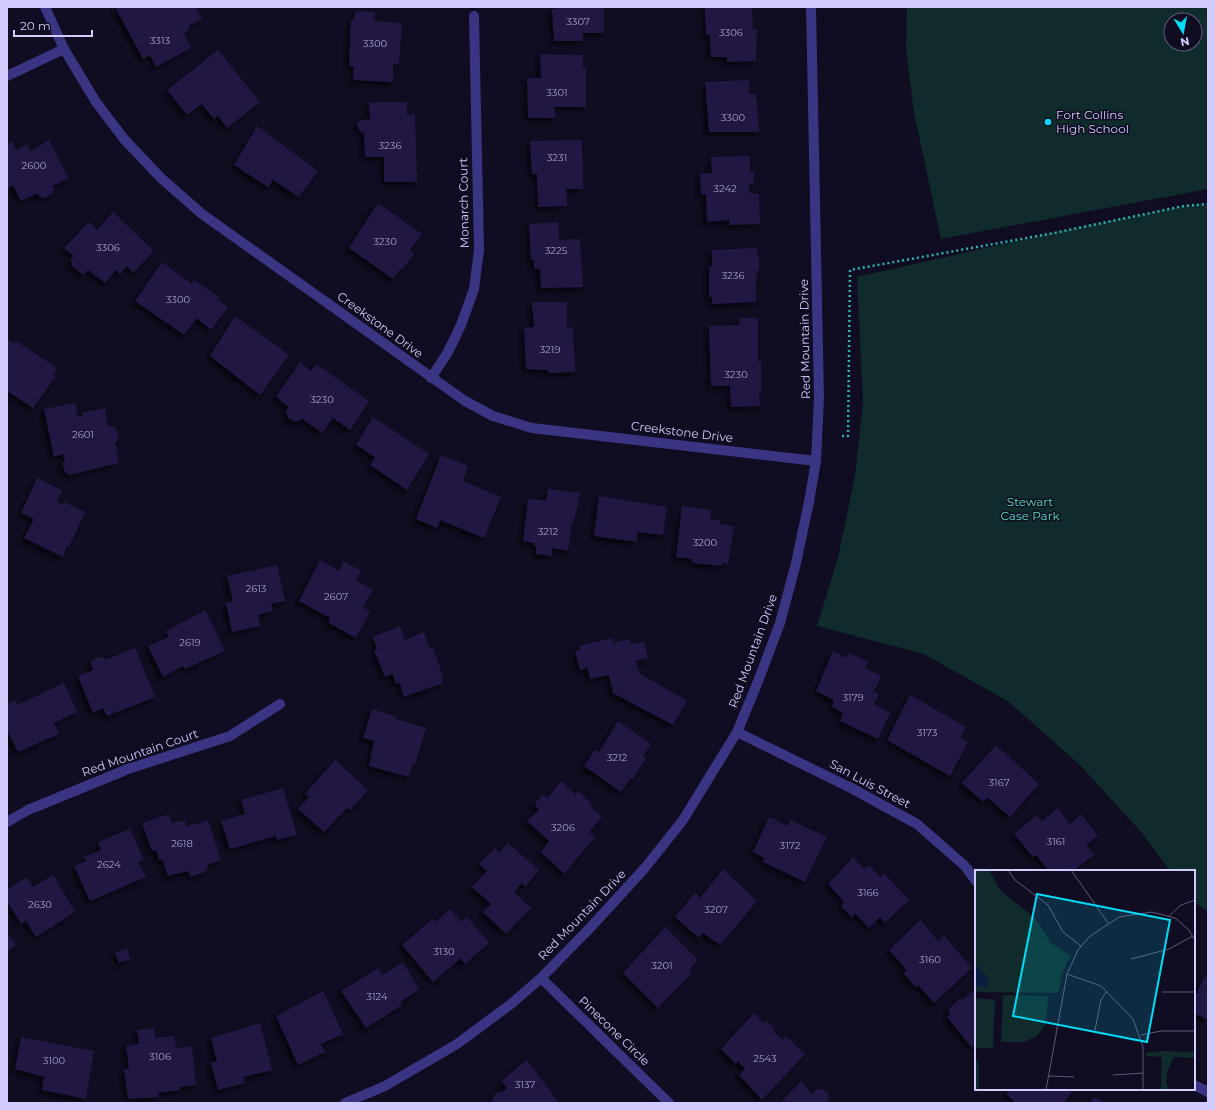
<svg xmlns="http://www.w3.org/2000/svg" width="1215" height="1110" font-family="Montserrat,sans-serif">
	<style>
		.green { fill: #0f2b2b; fill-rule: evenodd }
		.building { fill: #211843; filter: url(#shadow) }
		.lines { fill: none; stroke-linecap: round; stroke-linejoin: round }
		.path { stroke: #29b6b0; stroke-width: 2.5; stroke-dasharray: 2 3; stroke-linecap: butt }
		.minor { stroke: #393582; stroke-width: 10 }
		.poi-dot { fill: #00dcf7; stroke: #100c21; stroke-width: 1.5 }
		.labels { text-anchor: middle; stroke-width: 3; stroke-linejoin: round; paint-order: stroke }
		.number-label { font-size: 10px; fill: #a69fd0 }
		.poi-label { font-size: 12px; fill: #d3ccff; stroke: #100c21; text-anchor: start }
		.street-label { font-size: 12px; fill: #d3ccff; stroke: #100c21 }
		.park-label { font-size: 12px; fill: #54e3c1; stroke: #100c21 }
		.inset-road { fill: none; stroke: #5e597a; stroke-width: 1 }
		.view { fill: #00dcf7; fill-opacity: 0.15; stroke: #00dcf7; stroke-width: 2 }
		.inset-edge { fill: none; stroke: #d3ccff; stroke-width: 2 }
	</style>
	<defs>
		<filter id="shadow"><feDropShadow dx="-3.5" dy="3.5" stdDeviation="2" flood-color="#0009"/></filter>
	</defs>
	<rect width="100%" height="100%" fill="#100c21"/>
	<g class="green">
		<path d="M 907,7 L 1208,7 L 1208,189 L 941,239 L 914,113 L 906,48 ZM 1171,20 L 1195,20 L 1195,44 L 1171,44 Z"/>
		<polygon points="1208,204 1208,912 1194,902 1194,871 1170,871 1142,833 1080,765 1009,702 924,654 817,626 838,558 855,475 863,403 857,277 1056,232 1184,206"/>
	</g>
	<g class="building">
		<polygon points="115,7 151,7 152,8 154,7 195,7 202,19 190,25 188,31 184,33 191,48 156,67 150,55 143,59"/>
		<polygon points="557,7 604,7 604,33 583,33 583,41 554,41 552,9 557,9"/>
		<polygon points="705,7 752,7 753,30 757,29 756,61 727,62 727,57 711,57 710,35 706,35"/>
		<polygon points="355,11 375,12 374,21 402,23 399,64 393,64 393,82 353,80 354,67 349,66 351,20 354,19"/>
		<polygon points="218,50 260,102 227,128 218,116 214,119 202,104 187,115 167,90"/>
		<polygon points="540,54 583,55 583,68 586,68 586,107 555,107 555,118 528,118 527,78 541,78"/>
		<polygon points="749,80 749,94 756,94 759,132 709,132 705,82"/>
		<polygon points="369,102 407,102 407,115 415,114 417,182 384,182 384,157 365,157 364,133 361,132 358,128 357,123 362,120 370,119"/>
		<polygon points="257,126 318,171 299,197 273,180 268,187 234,165"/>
		<polygon points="49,140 68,178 53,186 54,190 52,194 45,198 40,197 38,193 21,201 13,185 8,188 7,185 7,144 12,141 16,150 27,144 30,152"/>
		<polygon points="582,140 583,189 566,189 567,206 538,207 537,174 532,174 530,141"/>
		<polygon points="750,156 750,172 754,172 754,183 749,184 750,193 759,194 760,224 730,225 729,220 707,222 706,194 701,195 700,174 712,173 711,157"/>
		<polygon points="378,203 422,234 410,250 414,254 402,270 401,268 393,279 349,248"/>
		<polygon points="113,212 154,251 133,273 127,266 120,274 116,270 105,283 88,270 83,275 71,265 72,262 70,260 74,256 64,248 89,222 97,230"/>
		<polygon points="558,222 559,240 580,239 583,287 541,288 540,269 534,269 534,260 531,260 529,224"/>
		<polygon points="757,248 757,256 759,256 759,271 757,271 757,279 756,279 756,302 712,304 712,297 709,297 709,266 712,266 712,250"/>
		<polygon points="162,262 192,284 194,280 220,298 218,300 228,307 211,330 197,318 184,335 135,301"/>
		<polygon points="532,302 567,302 567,328 573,327 575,372 548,373 548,370 526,369 524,328 534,327"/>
		<polygon points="235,316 289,355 260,395 210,356"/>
		<polygon points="739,318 758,318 758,362 761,361 761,393 759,393 760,406 731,407 730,386 711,386 709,326 739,325"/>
		<polygon points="9,340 14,344 16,341 57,368 53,374 56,376 33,408 7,391 7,343"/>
		<polygon points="300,362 311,371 316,364 369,401 350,430 333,418 322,433 301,418 300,420 294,422 288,418 286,411 289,407 276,397"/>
		<polygon points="75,403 78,417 83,416 82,413 105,408 108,427 112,426 116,428 119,439 115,443 119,463 69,475 65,472 62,462 65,462 63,454 54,457 44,409"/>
		<polygon points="373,417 429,454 407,490 370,465 375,457 356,445"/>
		<polygon points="441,455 468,466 463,481 501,497 484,538 440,520 437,528 416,519"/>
		<polygon points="37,478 62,490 57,502 63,505 64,502 85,512 69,547 67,546 63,557 24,538 34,519 21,513"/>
		<polygon points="548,489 580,493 574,522 572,522 568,551 552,548 552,556 536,554 536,546 534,546 534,543 523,541 528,499 546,501"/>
		<polygon points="599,496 667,507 663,535 637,532 637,542 594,536"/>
		<polygon points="682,506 711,510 710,519 720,520 720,524 734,526 728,564 722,563 722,566 692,563 692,559 676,557"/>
		<polygon points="320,560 339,571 344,561 361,571 356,580 373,590 363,607 370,612 356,638 329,623 330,618 299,601"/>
		<polygon points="277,565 285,601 271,604 273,611 258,615 260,626 232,632 226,603 233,601 227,576"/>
		<polygon points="205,610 225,651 185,669 183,666 163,677 148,646 169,637 166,631"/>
		<polygon points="400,626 405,640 424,632 429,648 433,647 443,677 441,678 443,683 404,697 400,683 396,684 393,674 385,677 374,650 377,649 373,637"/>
		<polygon points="612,638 613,643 630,639 631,644 644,642 648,658 636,661 639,673 687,701 673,725 613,693 609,675 590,679 587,668 580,670 575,651 581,650 579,646"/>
		<polygon points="135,648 155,697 107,716 103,708 93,713 78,676 93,670 91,663 93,659 100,657 104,658 105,660"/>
		<polygon points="833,651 846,658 849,653 868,662 865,668 881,676 874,692 879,694 874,704 890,713 878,739 840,721 843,713 832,707 834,700 816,691"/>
		<polygon points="64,683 77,712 54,723 59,734 18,752 7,730 7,704 15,700 17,705"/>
		<polygon points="910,695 966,727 960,738 968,742 950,776 887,740"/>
		<polygon points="372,709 397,717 396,719 426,728 415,764 413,764 409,777 369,766 374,741 363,738"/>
		<polygon points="618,721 651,744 643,756 646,758 633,779 631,778 621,792 584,766 595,750 599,752"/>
		<polygon points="996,745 1039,784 1010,817 987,797 983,802 962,783"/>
		<polygon points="335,760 368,790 350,810 348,807 324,832 298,809 309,797 305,794"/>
		<polygon points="561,781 576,795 578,791 592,804 590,806 602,817 589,832 595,837 564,874 541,852 549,841 527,821 539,810 536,807 535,803 542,795 548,797"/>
		<polygon points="283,788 297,835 277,840 276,836 230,849 221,821 245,814 241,800"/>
		<polygon points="1058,808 1070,824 1081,814 1098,836 1086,845 1094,855 1073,871 1049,871 1036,855 1033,857 1014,834 1037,815 1042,821"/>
		<polygon points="169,814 172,823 185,820 186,827 208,820 221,860 207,865 208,869 205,870 205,872 190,877 188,871 168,876 162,859 159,860 156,850 152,851 142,823"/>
		<polygon points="769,817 788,826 790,820 827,837 805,882 763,862 764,858 753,852"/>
		<polygon points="130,829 144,860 138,862 146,877 90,901 74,866 86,861 84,857 101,850 98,842"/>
		<polygon points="508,843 539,870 525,887 522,883 514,892 531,908 506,934 483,912 491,904 472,887 487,871 479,864 495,848 499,853"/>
		<polygon points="853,857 864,869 869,865 880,877 884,873 909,900 885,923 880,917 869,928 855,913 852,918 841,906 844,902 828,884"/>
		<polygon points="723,869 757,901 720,945 703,933 699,938 675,917 695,893 700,898"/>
		<polygon points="53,875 75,912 36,937 26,921 21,924 7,901 7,889 27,877 33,887"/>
		<polygon points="450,909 461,922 467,917 489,943 465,964 461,958 433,982 402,945 432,919 435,922"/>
		<polygon points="920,920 938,941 944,936 972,968 934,1003 918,985 916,987 903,973 907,970 889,950"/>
		<polygon points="665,927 698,960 689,970 692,973 658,1008 623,973"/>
		<polygon points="7,933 16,945 7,952"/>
		<polygon points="127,948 130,959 119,963 115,953"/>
		<polygon points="403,962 419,990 400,1002 402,1005 366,1028 341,991 378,968 382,975"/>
		<polygon points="1208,973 1208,1020 1194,1013 1194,999 1204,977 1206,978"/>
		<polygon points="323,991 343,1034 321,1044 325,1052 298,1065 276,1016"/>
		<polygon points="972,991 976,996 976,1044 972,1048 947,1017 950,1014 948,1010 960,998 962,1000"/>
		<polygon points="754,1013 763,1023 767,1021 774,1028 774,1032 783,1040 786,1036 805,1054 762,1100 739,1075 745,1069 738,1061 736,1064 721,1049"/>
		<polygon points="260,1023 272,1070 244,1077 245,1083 218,1090 211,1063 217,1061 211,1038"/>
		<polygon points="154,1028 155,1038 174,1036 176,1048 192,1046 196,1085 180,1087 180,1090 158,1093 159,1097 128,1099 124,1069 129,1069 126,1046 139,1044 137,1030"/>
		<polygon points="21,1037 94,1051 86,1099 42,1090 44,1077 15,1069"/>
		<polygon points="527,1060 559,1103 493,1103 491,1101 493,1099 493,1096 498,1092 501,1093 507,1088 501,1081"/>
		<polygon points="801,1081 812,1094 817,1089 822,1089 828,1093 829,1099 827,1101 829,1103 780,1103"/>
		<polygon points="1010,1089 1074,1089 1064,1103 1016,1103 1006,1094"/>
		<polygon points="1094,1097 1105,1103 1091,1103"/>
	</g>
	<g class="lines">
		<polyline class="path" points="842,436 848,436 850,270 1054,233 1184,206 1208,204"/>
		<g class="minor">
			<polyline points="45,7 64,49 96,102 124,139 161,178 202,214 465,401 493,416 532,428 816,461"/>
			<polyline points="7,76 64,49"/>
			<polyline points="431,378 448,352 461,325 474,289 479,250 474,16"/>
			<polyline points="737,732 853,789 917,824 965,866 976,881"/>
			<polyline points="7,822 28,810 128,769 230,736 280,704"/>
			<polyline points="541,978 669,1103"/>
			<polyline points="1194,1085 1208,1092"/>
			<polyline points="345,1103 385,1086 457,1044 511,1004 541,978 589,929 644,869 683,820 737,732 757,684 780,623 796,563 809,502 816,461 819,398 811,7"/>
		</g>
	</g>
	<circle class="poi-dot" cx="1048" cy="122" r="4"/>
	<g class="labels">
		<g class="number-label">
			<text x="578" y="25">3307</text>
			<text x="731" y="36">3306</text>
			<text x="160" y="44">3313</text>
			<text x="375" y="47">3300</text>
			<text x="557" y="96">3301</text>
			<text x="733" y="121">3300</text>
			<text x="390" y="149">3236</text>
			<text x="557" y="161">3231</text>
			<text x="34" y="169">2600</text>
			<text x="725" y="192">3242</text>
			<text x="385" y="245">3230</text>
			<text x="108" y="251">3306</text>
			<text x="556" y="254">3225</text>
			<text x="733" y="279">3236</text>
			<text x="178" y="303">3300</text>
			<text x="550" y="353">3219</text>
			<text x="736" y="378">3230</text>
			<text x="322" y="403">3230</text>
			<text x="83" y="438">2601</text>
			<text x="548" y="535">3212</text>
			<text x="705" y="546">3200</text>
			<text x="256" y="592">2613</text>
			<text x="336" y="600">2607</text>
			<text x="190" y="646">2619</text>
			<text x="853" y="701">3179</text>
			<text x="927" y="736">3173</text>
			<text x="617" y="761">3212</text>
			<text x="999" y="786">3167</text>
			<text x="563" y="831">3206</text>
			<text x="1056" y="845">3161</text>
			<text x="182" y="847">2618</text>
			<text x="790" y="849">3172</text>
			<text x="109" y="868">2624</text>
			<text x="868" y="896">3166</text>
			<text x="40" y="908">2630</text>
			<text x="716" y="913">3207</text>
			<text x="444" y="955">3130</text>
			<text x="930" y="963">3160</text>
			<text x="662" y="969">3201</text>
			<text x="377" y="1000">3124</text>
			<text x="160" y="1060">3106</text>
			<text x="765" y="1062">2543</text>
			<text x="54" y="1064">3100</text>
			<text x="525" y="1088">3137</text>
		</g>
		<g class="poi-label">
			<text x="1056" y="119">Fort Collins<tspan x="1056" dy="14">High School</tspan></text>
		</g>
		<g class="street-label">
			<text transform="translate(464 203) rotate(-91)" y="4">Monarch Court</text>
			<text transform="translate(380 325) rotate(36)" y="4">Creekstone Drive</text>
			<text transform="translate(805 339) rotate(-91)" y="4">Red Mountain Drive</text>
			<text transform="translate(682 432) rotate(7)" y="4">Creekstone Drive</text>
			<text transform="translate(753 651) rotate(-70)" y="4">Red Mountain Drive</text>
			<text transform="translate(140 753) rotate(-19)" y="4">Red Mountain Court</text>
			<text transform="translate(870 784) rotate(28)" y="4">San Luis Street</text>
			<text transform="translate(582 915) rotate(-46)" y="4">Red Mountain Drive</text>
			<text transform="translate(614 1031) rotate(44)" y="4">Pinecone Circle</text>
		</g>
		<g class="park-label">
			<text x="1030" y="506">Stewart<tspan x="1030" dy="14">Case Park</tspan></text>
		</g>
	</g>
	<g transform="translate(975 870)">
		<rect width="220" height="220" fill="#100c21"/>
		<path d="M 0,0 L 14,0 L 25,20 L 60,48 L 76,73 L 95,86 L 88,102 L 83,123 L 0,122 ZM 28,125 L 73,126 L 71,154 L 62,166 L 49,172 L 26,172 ZM 0,128 L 20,130 L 18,178 L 0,178 ZM 185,181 L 220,182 L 220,188 L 199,187 L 192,203 L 191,212 L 194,220 L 186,220 L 187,187 L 171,186 L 171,183 ZM 0,187 L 4,195 L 4,220 L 0,220 Z" fill="#0f2b2b"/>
		<path d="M 0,94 L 12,107 L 13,118 L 0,115 Z" fill="#091e43"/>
		<path class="inset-road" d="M 33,0 L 40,10 L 73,35 L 88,62 L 106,76M 96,0 L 133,53M 194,46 L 206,35 L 220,30M 156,89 L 194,79 L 218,66M 92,104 L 126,116 L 158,149 L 168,177 L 168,220M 187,122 L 220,122M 120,160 L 126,130 L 132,121M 166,165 L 186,161 L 220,161M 138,205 L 168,203M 74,206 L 99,207M 71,220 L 92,104 L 103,80 L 114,67 L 144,47 L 177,42 L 200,48 L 213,59 L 220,70"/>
		<path class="view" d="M 62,24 L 195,50 L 172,172 L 38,146 Z"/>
		<rect width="220" height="220" class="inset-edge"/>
	</g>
	<rect width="1215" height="1110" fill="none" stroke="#d3ccff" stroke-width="16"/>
	<g transform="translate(1183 32) rotate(169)"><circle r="19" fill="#100c21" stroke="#5e597a"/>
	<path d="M0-3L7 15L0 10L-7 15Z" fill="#00dcf7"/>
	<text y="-6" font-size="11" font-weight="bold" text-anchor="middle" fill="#d3ccff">N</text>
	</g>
	<path d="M14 30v6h78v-6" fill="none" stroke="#d3ccff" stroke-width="2"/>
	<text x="20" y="30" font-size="12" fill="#d3ccff" stroke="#100c21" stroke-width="3" paint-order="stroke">20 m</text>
</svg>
